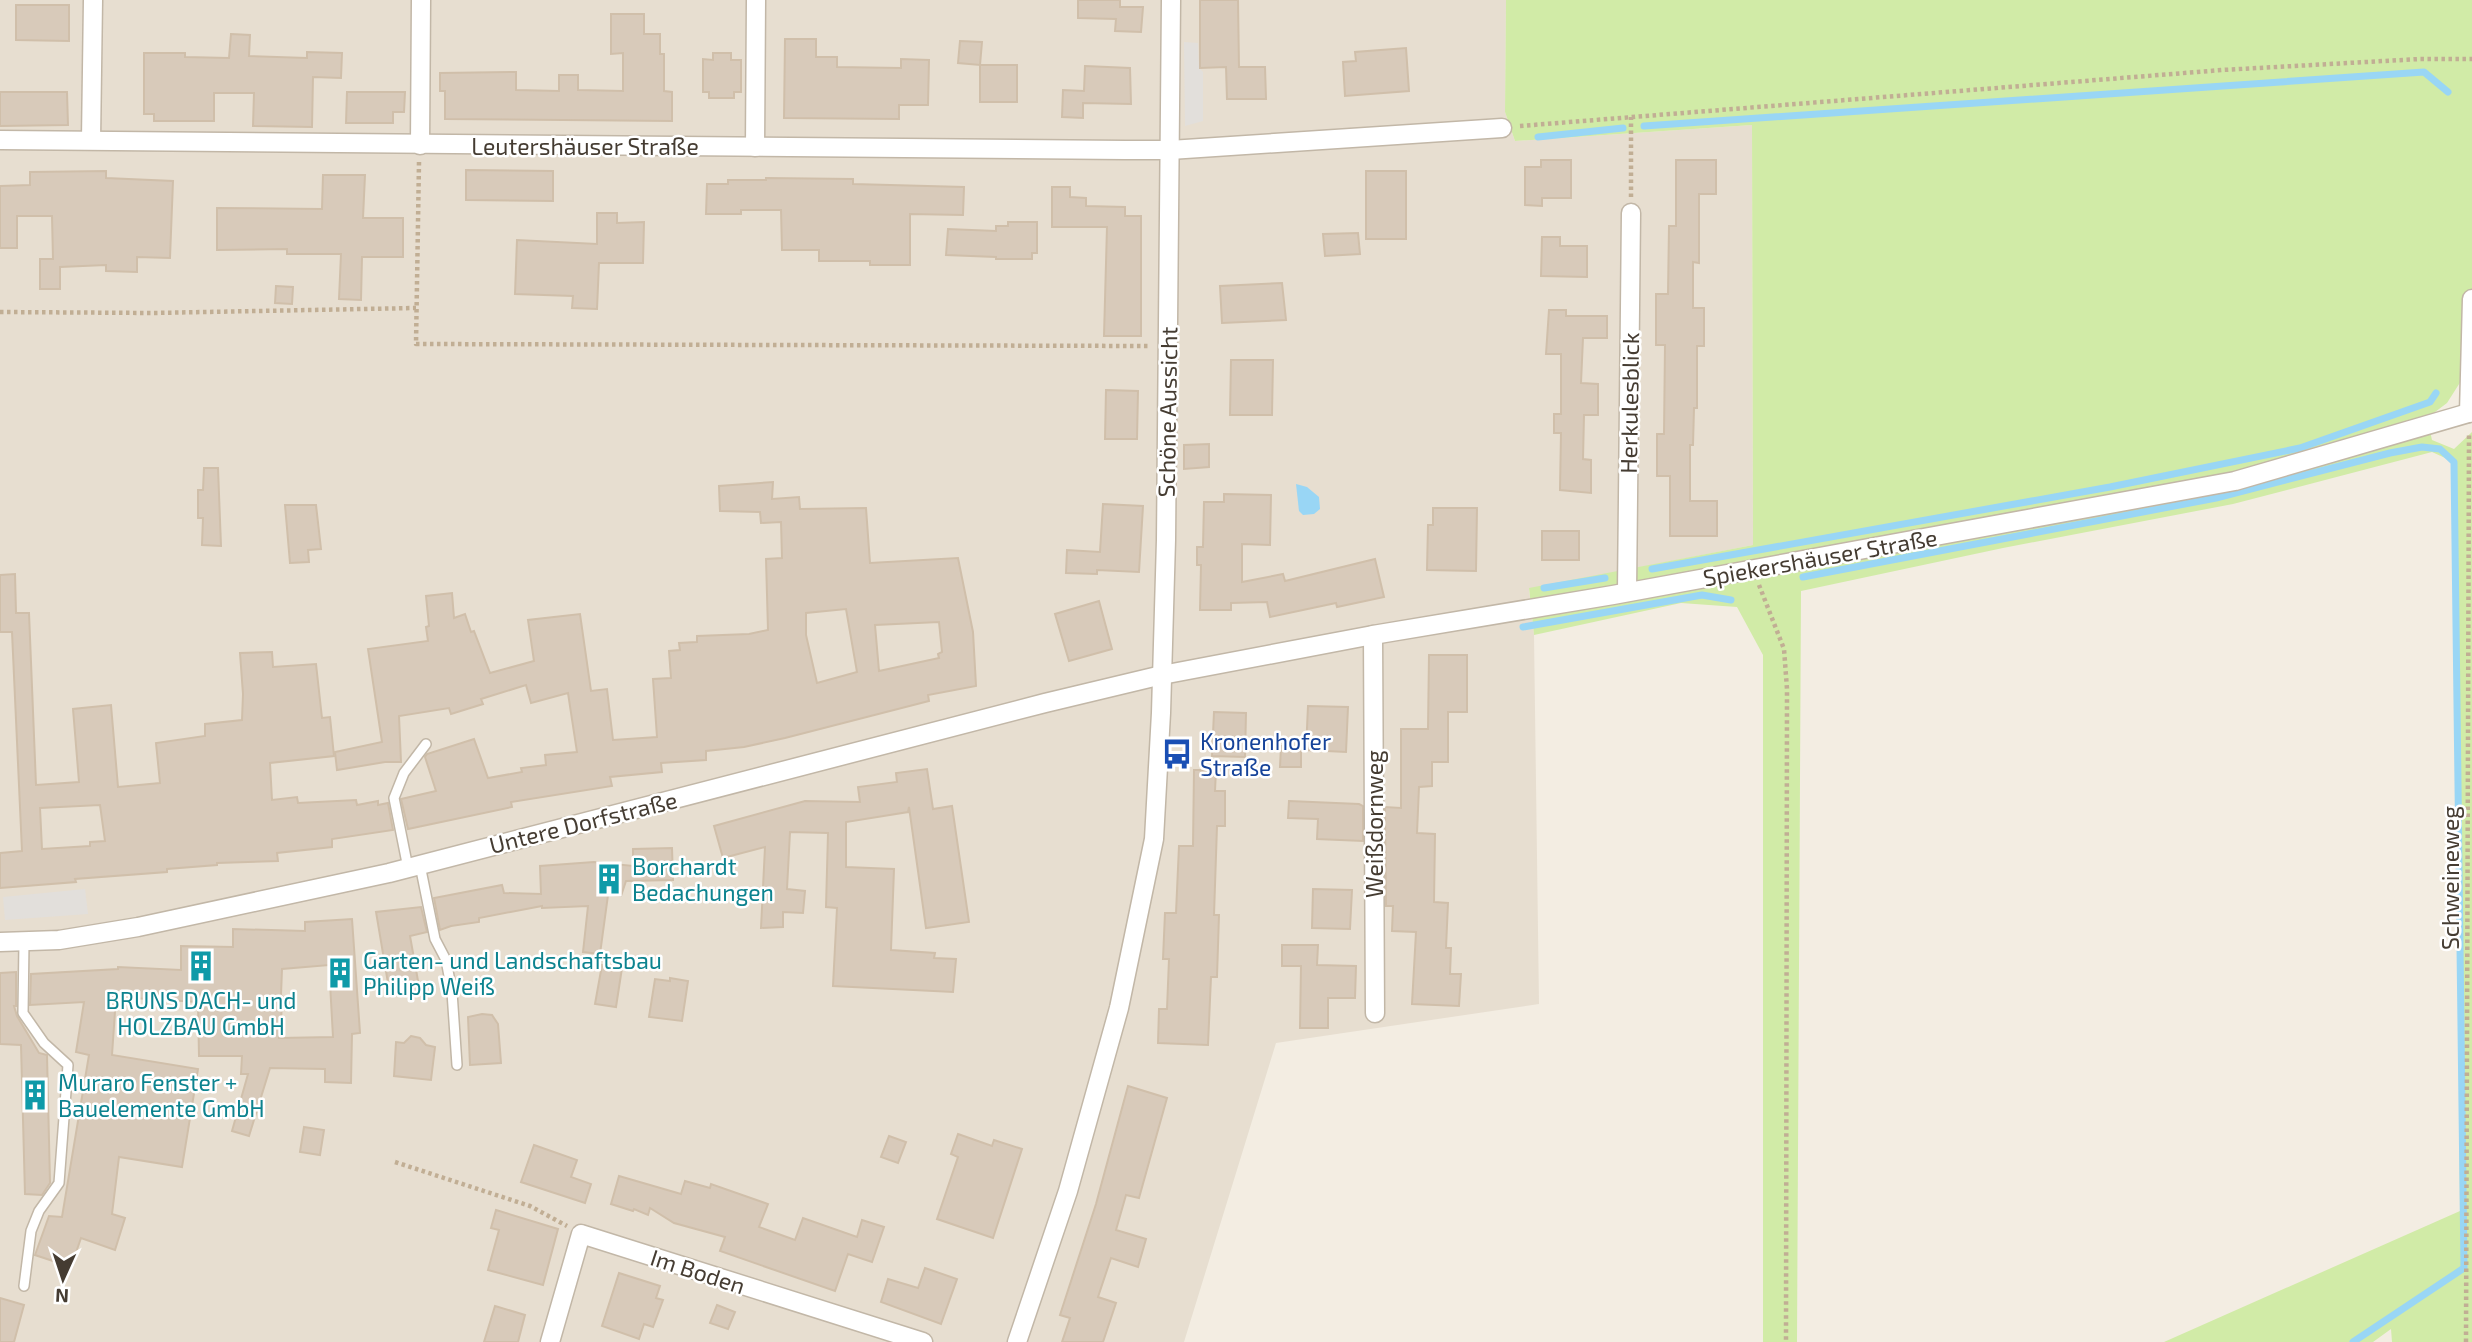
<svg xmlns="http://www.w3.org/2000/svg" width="2472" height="1342" font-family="'Exo 2',sans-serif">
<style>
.residential{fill:#e7ded0}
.green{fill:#d1eba7}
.parking{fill:#e2dfdb}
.water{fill:#99d6f5}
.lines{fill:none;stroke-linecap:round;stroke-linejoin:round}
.stream{stroke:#99d6f5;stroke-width:7}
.building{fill:#d8caba;stroke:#d0bfaa;stroke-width:2;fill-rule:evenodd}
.service-casing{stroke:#c2b7a7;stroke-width:12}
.minor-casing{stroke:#c2b7a7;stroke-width:21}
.path{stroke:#c1ae94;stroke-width:4.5;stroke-dasharray:3.5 3.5;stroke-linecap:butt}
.service{stroke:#fff;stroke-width:9}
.minor{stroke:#fff;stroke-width:18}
.labels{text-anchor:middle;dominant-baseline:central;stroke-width:5;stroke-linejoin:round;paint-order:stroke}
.street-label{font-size:23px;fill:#453c32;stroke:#fff}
.transit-label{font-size:23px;fill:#164399;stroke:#fff;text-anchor:start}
.culture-label{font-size:23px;fill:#0d838f;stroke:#fff;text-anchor:start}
</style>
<rect width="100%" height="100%" fill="#f3ede2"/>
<polygon class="residential" points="0,0 1506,0 1505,112 1515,141 1752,125 1753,545 1529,589 1534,635 1539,1004 1276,1043 1184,1342 0,1342"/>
<polygon class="green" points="1506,0 2472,0 2472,377 2461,381 2447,403 2427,418 2432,440 2454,449 2472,432 2472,1342 2392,1342 2391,1329 2373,1342 2164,1342 2460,1211 2454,462 2432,452 2233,504 2003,548 1801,591 1797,1342 1763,1342 1763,655 1737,607 1681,603 1534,635 1529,588 1753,545 1752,125 1515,141 1505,112"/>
<g class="parking">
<polygon points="1184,42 1198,43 1199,68 1203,72 1203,121 1185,126"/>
<polygon points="85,889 88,914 5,920 3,897"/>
</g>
<polygon class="water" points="1296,484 1307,487 1319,497 1320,509 1314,514 1303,515 1299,511"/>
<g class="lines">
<g class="stream">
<polyline points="1644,126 2424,72 2448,92"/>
<polyline points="1538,137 1623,128"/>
<polyline points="1652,569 2110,487 2300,448 2430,402 2436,393"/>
<polyline points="1803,577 2216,498 2390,453 2422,447 2440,449 2454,462 2464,1268 2353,1342"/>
<polyline points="1544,588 1605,578"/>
<polyline points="1523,627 1702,595 1731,600"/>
</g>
</g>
<g class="building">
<polygon points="1078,0 1120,0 1120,7 1143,7 1141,32 1115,31 1116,19 1078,18"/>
<polygon points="1200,0 1238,0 1239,67 1265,67 1266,99 1227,99 1226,67 1200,68"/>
<polygon points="16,5 69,5 69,41 16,40"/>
<polygon points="611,14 644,14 644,34 660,34 660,54 664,54 664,91 672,92 672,121 445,119 445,91 440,91 440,73 516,72 516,90 559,91 559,75 578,75 578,90 623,91 623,53 611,54"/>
<polygon points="231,34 250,35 249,56 307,58 307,52 342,53 341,78 313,77 312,127 253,126 254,93 214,93 214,121 154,121 154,114 144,114 144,53 185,53 185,57 229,58"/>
<polygon points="785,39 816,39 816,57 837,57 837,67 901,68 901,59 929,60 928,105 899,105 899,119 784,118"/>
<polygon points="960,41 982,42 980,65 958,63"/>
<polygon points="1406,48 1409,91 1345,96 1343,62 1356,61 1355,52"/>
<polygon points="713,53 731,53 731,60 741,60 741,92 734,92 734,98 709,98 709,92 703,92 703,59 713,60"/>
<rect x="980" y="65" width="37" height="37"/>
<polygon points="1085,66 1130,68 1131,104 1083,103 1083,118 1062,117 1063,90 1084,91"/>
<polygon points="0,92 67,92 68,125 0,126"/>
<polygon points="347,92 405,92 404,112 393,112 393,123 346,123"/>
<polygon points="1541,160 1571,160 1571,198 1542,198 1542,206 1525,205 1525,167 1541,167"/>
<polygon points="1676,160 1716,160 1716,194 1699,194 1699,263 1693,262 1693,308 1704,308 1704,346 1697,346 1697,408 1694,408 1693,445 1690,445 1690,501 1717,501 1717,536 1670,536 1670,476 1657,476 1657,434 1664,434 1665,345 1656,345 1656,294 1668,294 1669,226 1676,226"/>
<polygon points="466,170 553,171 553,201 466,200"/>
<polygon points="106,171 106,178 173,181 170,258 137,257 137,272 106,271 106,265 60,267 60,289 40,289 40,259 53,259 52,216 17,216 17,248 0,248 0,186 30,185 30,172"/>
<rect x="1366" y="171" width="40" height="68"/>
<polygon points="323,175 365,175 363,218 403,218 403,257 362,257 361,300 339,299 341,254 287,254 287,249 217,250 217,208 322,209"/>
<polygon points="766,178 853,179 853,184 964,187 963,215 910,214 910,265 870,265 870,261 819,261 819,250 782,250 781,210 741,210 741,214 706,214 707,184 728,184 728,180 766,180"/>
<polygon points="1052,187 1070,187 1070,197 1086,198 1086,206 1125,207 1125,216 1141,216 1141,336 1104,336 1107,227 1052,227"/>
<polygon points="597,213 617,213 617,223 644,222 643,263 599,263 597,309 572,308 573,296 515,294 517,240 597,244"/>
<polygon points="1008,222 1037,222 1037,253 1032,253 1032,259 996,259 996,257 946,255 948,229 996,231 996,226 1008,226"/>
<polygon points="1358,233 1360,254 1325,256 1323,234"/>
<polygon points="1542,237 1560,237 1560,246 1587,246 1587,277 1541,276"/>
<polygon points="1282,283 1286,320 1222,323 1220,286"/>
<polygon points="276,286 293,287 292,304 275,303"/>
<polygon points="1549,310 1566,310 1566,316 1607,316 1607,338 1583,338 1581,383 1598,384 1598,415 1584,415 1583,459 1591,460 1591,493 1560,490 1561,433 1554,433 1554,414 1561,414 1561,354 1546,354"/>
<polygon points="1231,360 1273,360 1272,415 1230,415"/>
<polygon points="1106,390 1138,391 1137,439 1105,439"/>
<polygon points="1209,444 1209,467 1184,469 1184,445"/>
<polygon points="204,468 218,468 221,546 202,545 203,518 198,518 198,490 203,490"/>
<path d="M773 482 772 499 799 497 800 509 866 508 870 563 958 558 973 632 976 686 928 695 929 701 785 738 744 747 706 751V760L661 763 662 772 610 777 612 786 511 802 512 807 408 829 401 799 436 791 425 757 427 754 474 739 488 778 522 772 521 768 546 765 545 755 577 752 568 693 531 703 526 685 481 699 483 704 451 714 449 708 399 716 401 762H385L337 770 335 752 382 742 368 649 428 641 426 627 429 626 426 596 452 593 454 618 465 614 471 632 474 631 490 673 534 661 528 620 580 614 591 691 607 689 613 740 657 737 653 679 671 678 669 651 680 650 679 643 697 642V636L749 634 768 630 766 559 782 558 781 522 761 523 760 512 720 511 719 486ZM846 609 857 672 817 683 806 635V613ZM939 622 942 652 938 654 939 658 879 671 875 625Z"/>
<polygon points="1224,494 1271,495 1270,545 1242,544 1242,582 1283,574 1285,581 1375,559 1384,597 1337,607 1336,603 1270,617 1267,602 1231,603 1231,610 1200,610 1201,565 1197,565 1197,547 1203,547 1204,502 1224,502"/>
<polygon points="1103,504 1143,506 1139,572 1097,570 1097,574 1066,573 1067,550 1100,552"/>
<polygon points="285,505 316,505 321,549 308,550 309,562 290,563"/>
<polygon points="1433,508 1477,508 1476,571 1427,570 1428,525 1433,525"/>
<rect x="1542" y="531" width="37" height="29"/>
<path d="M15 574 16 613H29L36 785 79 782 73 709 111 705 118 787 160 783 156 743 205 736V724L242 720 243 694 240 653 272 652 273 667 316 664 322 718 330 717 334 756 270 763 272 800 297 797 298 803 356 800 357 805 378 801V805L388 803 393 830 332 839V847L277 853 278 861 217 863V865L167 869V872L75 879 76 882 0 888V853L22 851 12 632H0V575ZM100 805 105 841 90 842V846L42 849 40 808Z"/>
<polygon points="1099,601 1112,649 1069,661 1055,614"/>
<polygon points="1429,655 1467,655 1467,712 1448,712 1448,762 1432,762 1432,786 1419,787 1417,833 1435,834 1434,902 1448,903 1446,948 1451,948 1450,974 1461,974 1459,1006 1412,1004 1416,932 1392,931 1393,906 1386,906 1385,807 1401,808 1401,729 1428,729"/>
<polygon points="1308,706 1348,707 1346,752 1306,750"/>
<polygon points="1214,712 1246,713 1245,757 1212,756"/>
<polygon points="1281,746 1301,747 1301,767 1280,767"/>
<polygon points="927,769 933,809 952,806 969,922 926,928 909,807 908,812 846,822 846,867 894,869 891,950 935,953 934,958 956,959 953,992 833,986 837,908 826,907 828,833 790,832 787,889 805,891 803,913 783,912 783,927 761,928 765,847 723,858 714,826 805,801 860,802 858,787 897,782 896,773"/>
<polygon points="1194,770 1216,770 1215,791 1225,791 1225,826 1217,826 1214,915 1219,915 1217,977 1211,977 1208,1045 1158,1043 1159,1009 1167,1009 1169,959 1163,959 1165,913 1176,913 1179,846 1193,846"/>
<polygon points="1289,801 1359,804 1363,806 1363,841 1317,839 1318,819 1288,818"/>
<polygon points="672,848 673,880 626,881 621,896 608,895 600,954 583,952 588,906 542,908 542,906 479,918 479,922 451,926 440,930 434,898 502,885 504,893 541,894 540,866 594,862 633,866 633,849"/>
<polygon points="1313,889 1352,890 1350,929 1312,928"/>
<polygon points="421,907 427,932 410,936 420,992 390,995 376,912"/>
<path d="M352 919 360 1033 352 1034 351 1083 325 1082V1069L270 1068 249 1136 232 1131 248 1074H241L242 1056H199L198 1002 116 997 112 1055 198 1069 182 1167 119 1157 112 1214 125 1218 115 1250 81 1238 71 1267 35 1255 49 1216 62 1217 89 1055 76 1052 84 1002 30 1005 31 974 118 969V967L181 970V946L233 947V929L305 931V922ZM329 965 333 1037 279 1038 283 997 281 995 282 969Z"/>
<polygon points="1282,945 1318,945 1317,965 1356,966 1355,998 1328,998 1328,1028 1300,1028 1301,966 1282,966"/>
<polygon points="602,965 622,968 616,1007 595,1004"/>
<polygon points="16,972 16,1006 14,1006 17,1016 39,1053 47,1055 50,1183 42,1195 25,1194 21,1045 0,1044 0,973"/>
<polygon points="670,978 688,981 682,1021 649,1017 655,979 670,981"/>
<polygon points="482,1014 492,1015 498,1024 501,1063 470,1065 468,1017"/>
<polygon points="411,1036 420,1038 426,1045 435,1047 431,1080 394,1076 396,1042 404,1043"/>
<polygon points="1128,1086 1167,1098 1139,1198 1126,1195 1116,1230 1146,1239 1138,1267 1111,1258 1098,1297 1116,1303 1103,1342 1062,1342 1070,1318 1060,1315 1096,1204"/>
<polygon points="304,1127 324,1130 320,1155 300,1152"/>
<polygon points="958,1134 992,1146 994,1140 1022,1149 993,1238 937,1219 958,1157 951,1154"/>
<polygon points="889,1136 906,1142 898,1163 881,1157"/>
<polygon points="534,1145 577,1160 571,1177 591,1184 585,1203 521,1182"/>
<polygon points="619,1176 681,1194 685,1181 710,1188 711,1184 768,1204 759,1227 795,1240 803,1218 857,1237 862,1220 884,1227 872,1262 848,1254 835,1291 720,1251 725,1237 674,1223 650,1208 648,1215 634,1209 633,1211 611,1204"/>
<polygon points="496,1210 558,1229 543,1285 488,1270 499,1230 491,1228"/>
<polygon points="925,1268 957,1279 941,1324 881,1302 888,1279 918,1288"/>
<polygon points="619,1273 660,1286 656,1298 663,1300 653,1327 644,1324 639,1339 602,1326"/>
<polygon points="0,1298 24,1305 14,1342 0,1342"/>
<polygon points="717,1305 735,1312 728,1329 710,1323"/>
<polygon points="495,1306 525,1315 518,1342 484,1342"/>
</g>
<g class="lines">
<g class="service-casing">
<g id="service">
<polyline points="420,865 435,939 446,960 452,992 457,1065"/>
<polyline points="408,868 394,798 404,773 426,744"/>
<polyline points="24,942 23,1013 44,1043 68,1065 59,1183 39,1211 31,1231 24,1286"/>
</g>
</g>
<g class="minor-casing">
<g id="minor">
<polyline points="0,140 1125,150 1170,150 1502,128"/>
<polyline points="91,140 93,0"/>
<polyline points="420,145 421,0"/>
<polyline points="755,147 756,0"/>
<polyline points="2469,413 2472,299"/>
<polyline points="1627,592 1631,213"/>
<polyline points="1373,635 1375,1013"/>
<polyline points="0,942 59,940 138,927 389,873 1045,703 1162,675 1373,635 1613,595 2235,481 2472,412"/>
<polyline points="550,1342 581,1234 923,1342"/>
<polyline points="1017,1342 1068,1191 1119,1008 1154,839 1161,713 1166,540 1171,0"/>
</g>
</g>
<g class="path">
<polyline points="1520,126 2222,70 2420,59 2472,59"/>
<polyline points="419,162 416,344 1149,346"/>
<polyline points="1631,197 1631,117"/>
<polyline points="0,312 152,313 416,308"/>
<polyline points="1759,585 1784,649 1787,689 1786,1342"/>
<polyline points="395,1162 530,1206 567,1226"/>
<polyline points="2466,1342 2469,433"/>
</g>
<use href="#service" class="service"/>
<use href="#minor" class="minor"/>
</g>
<defs>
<g id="bus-bare" transform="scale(2.415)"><path d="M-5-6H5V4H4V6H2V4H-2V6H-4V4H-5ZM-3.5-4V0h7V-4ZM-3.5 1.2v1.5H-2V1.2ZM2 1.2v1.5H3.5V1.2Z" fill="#1a4fb4" stroke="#fff" stroke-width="2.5" paint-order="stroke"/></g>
<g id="building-bare" transform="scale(2.415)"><path d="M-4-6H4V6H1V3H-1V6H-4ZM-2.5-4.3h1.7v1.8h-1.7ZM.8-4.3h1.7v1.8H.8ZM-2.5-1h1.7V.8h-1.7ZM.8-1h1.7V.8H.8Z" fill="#0f9aa8" stroke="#fff" stroke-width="2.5" paint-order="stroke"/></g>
</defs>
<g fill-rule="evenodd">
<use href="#bus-bare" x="1177" y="754"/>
<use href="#building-bare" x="609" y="879"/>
<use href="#building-bare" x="201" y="966"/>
<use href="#building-bare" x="340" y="973"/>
<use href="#building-bare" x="35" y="1095"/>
</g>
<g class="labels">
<g class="street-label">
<text x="585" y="146">Leutershäuser Straße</text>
<text transform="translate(1629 403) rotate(-89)">Herkulesblick</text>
<text transform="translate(1167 412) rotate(-89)">Schöne Aussicht</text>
<text transform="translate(1820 557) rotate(-10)">Spiekershäuser Straße</text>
<text transform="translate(583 822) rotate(-14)">Untere Dorfstraße</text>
<text transform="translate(1374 824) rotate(-90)">Weißdornweg</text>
<text transform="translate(2450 878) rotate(-90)">Schweineweg</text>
<text transform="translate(698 1271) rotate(18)">Im Boden</text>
</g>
<g class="transit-label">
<text x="1200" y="741">Kronenhofer<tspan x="1200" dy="26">Straße</tspan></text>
</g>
<g class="culture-label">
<text x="632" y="866">Borchardt<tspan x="632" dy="26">Bedachungen</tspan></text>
<text x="363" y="960">Garten- und Landschaftsbau<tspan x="363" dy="26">Philipp Weiß</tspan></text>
<text x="201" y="1000" text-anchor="middle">BRUNS DACH- und<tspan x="201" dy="26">HOLZBAU GmbH</tspan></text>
<text x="58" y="1082">Muraro Fenster +<tspan x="58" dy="26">Bauelemente GmbH</tspan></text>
</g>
</g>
<g transform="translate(63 1279) rotate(183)" stroke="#ffffff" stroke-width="5" paint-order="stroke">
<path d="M0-5L12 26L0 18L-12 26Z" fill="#453c32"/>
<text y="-10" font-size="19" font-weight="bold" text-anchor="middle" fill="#453c32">N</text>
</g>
</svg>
